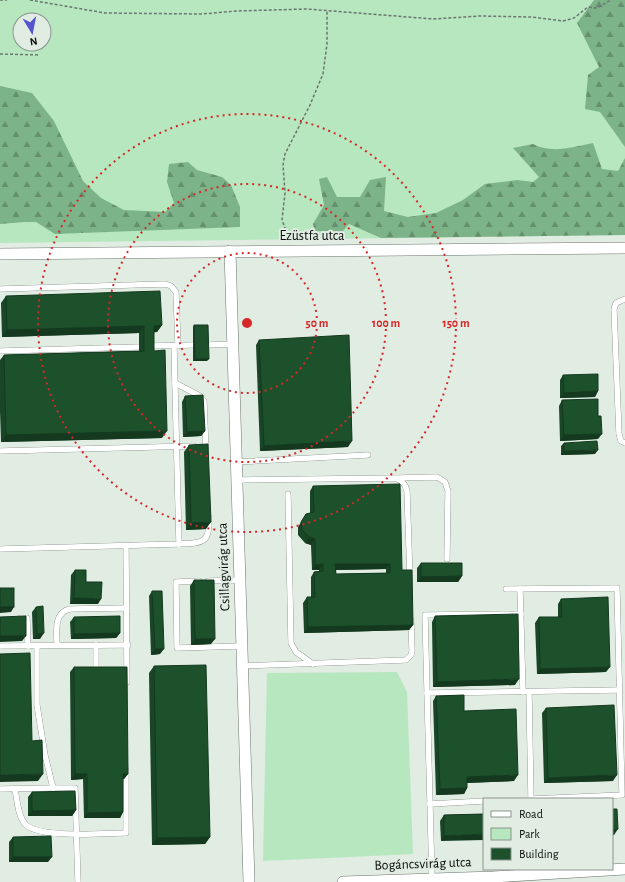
<svg xmlns="http://www.w3.org/2000/svg" width="625" height="882" font-family="'Alegreya Sans',sans-serif">
<style>
.green{fill:#b6e7bf;fill-rule:evenodd}
.forest{fill:url(#forest-firs)}
.lines{fill:none;stroke-linecap:round;stroke-linejoin:round}
.service-casing{stroke:#6b756d;stroke-width:6}
.minor-casing{stroke:#6b756d;stroke-width:12}
.path{stroke:#6d746e;stroke-width:1.5;stroke-dasharray:3 2;stroke-linecap:butt}
.service{stroke:#fff;stroke-width:5.5}
.minor{stroke:#fff;stroke-width:11}
.wall{fill:#184626;fill-rule:evenodd}
.shaded-wall{fill:#14391f}
.building{fill:#1c512c;stroke:#14391f;fill-rule:evenodd}
.ring{fill:none;stroke:#d62828;stroke-width:2;stroke-dasharray:2 4}
.labels{text-anchor:middle;dominant-baseline:central;stroke-width:4;stroke-linejoin:round;paint-order:stroke}
.street-label{font-size:14px;fill:#0a0e0b;stroke:#e1ece3}
.centre{fill:#d62828;stroke:#e1ece3;stroke-width:2}
.ring-label{font-size:12px;text-anchor:middle;font-weight:bold;fill:#d62828;stroke:#e1ece3;stroke-width:4;stroke-linejoin:round;paint-order:stroke}
</style>
<defs>
<pattern id="forest-firs" width="22" height="20" patternUnits="userSpaceOnUse"><rect width="22" height="20" fill="#7db389"/><path d="M5 1l3.5 6h-7zM16 11l3.5 6h-7z" fill="#65906e"/></pattern>
</defs>
<rect width="100%" height="100%" fill="#e1ece3"/>
<g class="green">
<path d="M0 0H625V235L0 243ZM20 20H44V44H20Z"/>
<polygon points="397,672 407,692 413,854 263,861 267,673"/>
</g>
<g class="forest">
<polygon points="594,0 625,0 625,147 600,112 585,109 588,75 599,67 577,23"/>
<polygon points="0,86 32,93 54,121 83,181 101,198 124,210 165,212 174,203 167,182 169,164 188,162 197,170 222,177 231,185 240,207 240,227 55,234 36,222 24,222 0,224"/>
<path d="M593 143 602 169 618 171 625 158V235L381 238 349 224 342 232 315 231 313 224 324 205 319 179 327 177 337 197H360L370 180 386 177 384 211 408 217 436 213 463 200 485 184 517 180 533 182 539 177 513 148 533 144C552 154 573 147 593 143Z"/>
</g>
<g class="lines">
<g class="service-casing">
<g id="service">
<polyline points="0,289 165,284 171,286 176,292 178,346"/>
<polyline points="625,299 616,303 614,309 619,434 621,441 625,443"/>
<polyline points="207,345 232,344"/>
<polyline points="149,346 193,345"/>
<polyline points="0,351 139,347"/>
<polyline points="175,383 200,396 204,401 206,451"/>
<polyline points="0,451 194,446"/>
<polyline points="236,462 368,455"/>
<polyline points="397,478 437,477 445,482 448,491 447,559"/>
<path d="M237 480 395 478C402 481 405 483 407 491L410 577"/>
<polyline points="288,494 291,643 296,652 313,664"/>
<path d="M179 544C202 543 210 544 209 518"/>
<polyline points="126,546 127,682"/>
<polyline points="0,549 179,544 174,346"/>
<polyline points="199,581 176,582 177,648 242,646"/>
<polyline points="208,581 240,580"/>
<polyline points="506,589 617,588 622,795 531,799"/>
<polyline points="520,589 523,692"/>
<polyline points="20,618 27,618 28,646"/>
<path d="M57 645C57 632 53 613 70 609L127 608"/>
<polyline points="0,646 128,645"/>
<polyline points="37,646 37,705 45,755 53,788 75,788 78,882"/>
<polyline points="242,666 406,660 411,655 412,651 411,620"/>
<polyline points="96,671 96,645"/>
<polyline points="529,692 531,799"/>
<polyline points="427,693 619,690"/>
<polyline points="0,789 53,788"/>
<path d="M15 789C17 800 18 816 25 824 39 839 105 833 126 833V770"/>
<polyline points="430,804 484,801"/>
<polyline points="432,879 425,615 521,614"/>
</g>
</g>
<g class="minor-casing">
<g id="minor">
<polyline points="230,251 249,882"/>
<polyline points="0,254 625,248"/>
<polyline points="343,882 493,877 625,869"/>
</g>
</g>
<g class="path">
<polyline points="0,0 7,0"/>
<polyline points="30,0 105,13 202,14 236,11 307,9 433,19 480,16 532,17 563,21 574,18 588,7 597,8 611,0"/>
<polyline points="0,54 40,55"/>
<polyline points="290,242 292,237 285,228 282,220 285,193 283,165 285,154 310,105 323,74 327,44 327,11"/>
</g>
<use href="#service" class="service"/>
<use href="#minor" class="minor"/>
</g>
<g class="wall">
<polygon points="6,296 162,325 157,332 154,332 154,351 162,438 1,442 0,411 0,360 4,355 139,351 139,333 2,337 1,303"/>
<polygon points="194,325 207,361 193,361 193,327"/>
<polygon points="259,340 348,447 260,451 256,345"/>
<polygon points="563,375 598,391 595,397 560,398 560,380"/>
<polygon points="185,396 205,431 201,436 183,437 182,402"/>
<polygon points="562,400 598,439 560,441 559,406"/>
<polygon points="564,443 595,454 561,455 561,446"/>
<polygon points="189,445 206,529 186,530 184,452"/>
<path d="M313 486 402 570 413 625 409 630 304 633 303 603 307 597H311V577L314 572 319 571V570H312L311 545 305 543 298 535V527L306 514 310 513V491ZM386 569V573L336 574V570Z"/>
<polygon points="421,563 462,576 458,582 417,582 417,568"/>
<polygon points="75,570 98,604 70,604 71,575"/>
<polygon points="194,580 211,644 191,645 190,586"/>
<polygon points="152,591 160,654 151,655 149,596"/>
<polygon points="561,599 606,672 537,674 535,623 539,617 558,617 558,604"/>
<polygon points="36,607 40,639 33,639 32,612"/>
<polygon points="435,616 515,685 433,687 432,622"/>
<polygon points="74,617 120,633 116,638 71,639 70,622"/>
<polygon points="154,666 210,837 205,844 152,845 149,673"/>
<polygon points="74,667 128,774 124,779 123,779 123,812 120,818 84,818 83,779 71,780 70,672"/>
<polygon points="436,696 464,711 514,781 467,783 467,788 464,794 436,795 433,701"/>
<polygon points="546,708 613,781 544,783 542,713"/>
<polygon points="32,792 76,810 72,816 28,816 28,797"/>
<polygon points="484,814 441,841 440,821 444,815"/>
<polygon points="13,837 48,862 9,862 9,842"/>
</g>
<g class="shaded-wall">
<polygon points="162,325 157,332 149,333 154,326"/>
<polygon points="144,326 139,333 2,337 7,330"/>
<polygon points="195,359 209,359 207,361 193,361"/>
<polygon points="598,391 595,397 560,398 564,393"/>
<polygon points="167,431 162,438 1,442 6,435"/>
<polygon points="205,431 201,436 183,437 187,432"/>
<polygon points="602,434 598,439 560,441 564,435"/>
<polygon points="352,441 348,447 260,451 264,446"/>
<polygon points="598,450 595,454 561,455 564,451"/>
<polygon points="211,522 206,529 186,530 191,523"/>
<polygon points="309,537 315,539 311,545 305,543"/>
<polygon points="323,564 319,570 312,570 315,565"/>
<polygon points="335,564 390,564 386,569 332,570"/>
<polygon points="462,576 458,582 417,582 421,577"/>
<polygon points="74,598 101,599 98,604 70,604"/>
<polygon points="0,607 14,607 11,612 0,613"/>
<polygon points="413,625 409,630 304,633 308,627"/>
<polygon points="44,633 40,639 33,639 37,634"/>
<polygon points="120,633 116,638 71,639 74,634"/>
<polygon points="0,636 26,636 22,641 0,642"/>
<polygon points="195,639 215,639 211,644 191,645"/>
<polygon points="155,649 164,649 160,654 151,655"/>
<polygon points="610,667 606,672 537,674 540,669"/>
<polygon points="519,679 515,685 433,687 437,682"/>
<polygon points="43,774 38,781 0,782 0,775"/>
<polygon points="75,774 87,774 83,779 71,780"/>
<polygon points="123,774 128,774 124,779 119,779"/>
<polygon points="518,775 514,781 463,783 467,777"/>
<polygon points="617,775 613,781 544,783 548,778"/>
<polygon points="467,788 464,794 436,795 440,789"/>
<polygon points="76,810 72,816 28,816 32,811"/>
<polygon points="123,812 120,818 84,818 87,813"/>
<polygon points="618,829 614,835 612,835 612,830"/>
<polygon points="484,834 484,840 441,841 444,836"/>
<polygon points="210,837 205,844 152,845 157,838"/>
<polygon points="13,857 52,857 48,862 9,862"/>
</g>
<g class="building">
<polygon points="160,291 162,325 154,326 154,351 165,350 167,431 6,435 4,355 144,351 144,326 7,330 6,296"/>
<polygon points="194,325 208,325 209,359 195,359"/>
<polygon points="349,335 352,441 264,446 259,340"/>
<polygon points="598,374 598,391 564,393 563,375"/>
<polygon points="203,395 205,431 187,432 185,396"/>
<polygon points="598,399 598,416 601,416 602,434 564,435 562,400"/>
<polygon points="597,441 598,450 564,451 564,443"/>
<polygon points="208,444 211,522 191,523 189,445"/>
<path d="M400 484 402 570H412L413 625 308 627 307 597H315L314 572 323 571V564L315 565V539L309 537 302 530 301 522 306 514 314 512 313 486ZM335 564H390V573L336 574Z"/>
<polygon points="421,563 462,563 462,576 421,577"/>
<polygon points="75,570 86,570 86,582 102,582 101,599 74,598"/>
<polygon points="194,580 214,580 215,639 195,639"/>
<rect x="0" y="588" width="14" height="19"/>
<polygon points="152,591 162,591 164,649 155,649"/>
<polygon points="608,597 610,667 540,669 539,617 562,617 561,599"/>
<polygon points="43,606 44,633 37,634 36,607"/>
<polygon points="518,614 519,679 437,682 435,616"/>
<polygon points="26,616 26,636 0,636 0,617"/>
<polygon points="120,616 120,633 74,634 74,617"/>
<polygon points="30,653 32,741 42,740 43,774 0,775 0,654"/>
<polygon points="206,665 210,837 157,838 154,666"/>
<polygon points="74,667 127,667 128,774 123,774 123,812 87,813 87,774 75,774"/>
<polygon points="464,695 464,711 516,709 518,775 467,777 467,788 440,789 436,696"/>
<polygon points="614,705 617,775 548,778 546,708"/>
<polygon points="75,791 76,810 32,811 32,792"/>
<polygon points="612,809 617,809 618,829 612,830"/>
<polygon points="484,814 484,834 444,836 444,815"/>
<polygon points="51,836 52,857 13,857 13,837"/>
</g>
<g class="ring">
<circle cx="247" cy="323" r="70"/>
<circle cx="247" cy="323" r="139"/>
<circle cx="247" cy="323" r="209"/>
</g>
<g class="labels">
<g class="street-label">
<text x="312" y="236">Ezüstfa utca</text>
<text transform="translate(224 567) rotate(-92)">Csillagvirág utca</text>
<text transform="translate(423 864) rotate(-2)">Bogáncsvirág utca</text>
</g>
</g>
<circle cx="247" cy="323" r="6" class="centre"/>
<g class="ring-label">
<text x="317" y="327">50 m</text>
<text x="386" y="327">100 m</text>
<text x="456" y="327">150 m</text>
</g>
<rect x="483" y="798" width="130" height="72" fill="#e1ece3" stroke="#8b938d"/>
<rect x="491" y="811" width="20" height="6" fill="#ffffff" stroke="#8b938d"/>
<text x="519" y="818" font-size="12" fill="#0a0e0b">Road</text>
<rect x="491" y="828" width="20" height="12" fill="#b6e7bf" stroke="#8b938d"/>
<text x="519" y="838" font-size="12" fill="#0a0e0b">Park</text>
<rect x="491" y="848" width="20" height="12" fill="#1c512c" stroke="#8b938d"/>
<text x="519" y="858" font-size="12" fill="#0a0e0b">Building</text>
<g transform="translate(32 32) rotate(170)"><circle r="19" fill="#e1ece3" stroke="#8b938d"/>
<path d="M0-3L7 15L0 10L-7 15Z" fill="#5555cc"/>
<text y="-6" font-size="11" font-weight="bold" text-anchor="middle" fill="#0a0e0b">N</text>
</g>
</svg>
